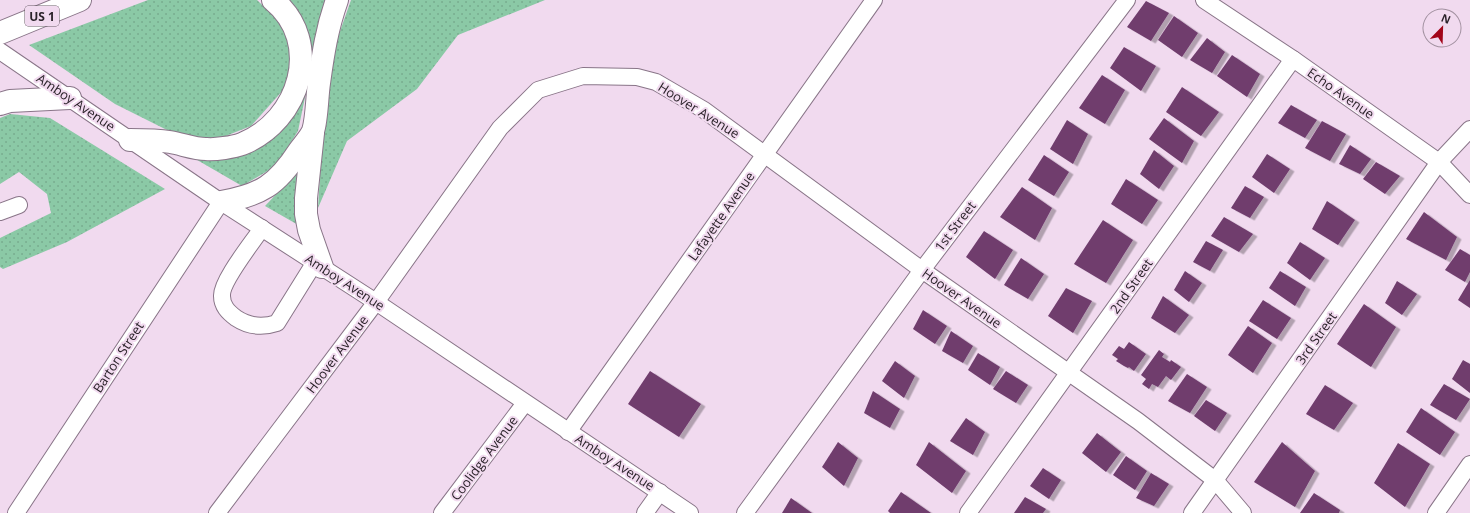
<svg xmlns="http://www.w3.org/2000/svg" width="1470" height="513" font-family="'Open Sans',sans-serif">
<style>
.grass{fill:url(#grass-dots)}
.building{fill:#6f3c6d;filter:url(#shadow)}
.lines{fill:none;stroke-linecap:round;stroke-linejoin:round}
.minor-casing{stroke:#897588;stroke-width:18}
.highway-casing{stroke:#897588;stroke-width:24}
.minor{stroke:#fff;stroke-width:16}
.highway{stroke:#fff;stroke-width:22}
.labels{text-anchor:middle;dominant-baseline:central;stroke-width:4;stroke-linejoin:round;paint-order:stroke}
.shield{fill:#f1daef;stroke:#665a65;stroke-width:1}
.shield-label{font-size:12px;font-weight:bold;fill:#2b232a}
.street-label{font-size:13px;fill:#2b232a;stroke:#f1daef}
</style>
<defs>
<pattern id="grass-dots" width="8" height="8" patternUnits="userSpaceOnUse"><rect width="8" height="8" fill="#8bc9a6"/><path d="M2 2h.1M6 6h.1" fill="none" stroke="#78ac8f" stroke-width="1.8" stroke-linecap="round"/></pattern>
<filter id="shadow"><feDropShadow dx="4.5" dy="2.5" stdDeviation="0" flood-color="#0004"/></filter>
</defs>
<rect width="100%" height="100%" fill="#f1daef"/>
<g class="grass">
<polygon points="148,0 257,0 286,28 292,57 285,88 251,126 213,141 175,134 115,104 29,45"/>
<polygon points="290,0 331,0 321,23 311,54"/>
<polygon points="351,0 545,0 458,35 417,89 347,141 318,208 321,160 332,54"/>
<polygon points="307,88 298,131 276,166 242,186 192,157 268,141"/>
<polygon points="10,114 50,118 165,189 67,242 3,269 0,267 0,238 51,213 47,194 19,172 0,184 0,118"/>
<polygon points="301,168 300,226 265,206"/>
</g>
<g class="building">
<polygon points="1146,1 1169,13 1151,41 1127,27"/>
<polygon points="1174,16 1198,33 1182,57 1158,40"/>
<polygon points="1207,38 1225,52 1212,73 1190,60"/>
<polygon points="1124,47 1156,66 1141,91 1110,68"/>
<polygon points="1232,55 1260,74 1247,97 1217,76"/>
<polygon points="1102,75 1125,90 1105,124 1079,108"/>
<polygon points="1182,87 1219,112 1201,136 1166,112"/>
<polygon points="1291,105 1317,120 1305,138 1278,123"/>
<polygon points="1164,118 1194,141 1182,163 1149,139"/>
<polygon points="1067,120 1088,134 1073,164 1050,149"/>
<polygon points="1322,121 1346,134 1330,161 1305,148"/>
<polygon points="1350,145 1371,159 1360,174 1339,164"/>
<polygon points="1154,150 1174,166 1159,189 1140,174"/>
<polygon points="1267,154 1290,169 1274,193 1252,177"/>
<polygon points="1044,155 1069,172 1054,196 1028,180"/>
<polygon points="1376,162 1400,176 1385,194 1363,179"/>
<polygon points="1126,179 1158,200 1142,224 1111,204"/>
<polygon points="1245,186 1264,197 1250,218 1231,208"/>
<polygon points="1022,187 1052,208 1035,240 1000,217"/>
<polygon points="1327,201 1355,220 1338,245 1312,229"/>
<polygon points="1424,212 1457,237 1446,260 1406,239"/>
<polygon points="1224,217 1253,234 1239,252 1211,236"/>
<polygon points="1103,220 1133,240 1106,283 1074,264"/>
<polygon points="984,231 1013,250 995,279 966,257"/>
<polygon points="1206,241 1223,250 1210,271 1193,262"/>
<polygon points="1300,242 1325,258 1310,280 1287,263"/>
<polygon points="1460,249 1470,255 1470,272 1465,282 1445,270"/>
<polygon points="1021,258 1044,274 1028,299 1004,285"/>
<polygon points="1185,271 1202,283 1189,302 1174,290"/>
<polygon points="1280,271 1306,287 1295,306 1269,288"/>
<polygon points="1470,280 1470,308 1458,300"/>
<polygon points="1397,281 1417,294 1402,315 1385,303"/>
<polygon points="1066,288 1092,301 1073,333 1048,316"/>
<polygon points="1163,296 1189,315 1175,333 1151,318"/>
<polygon points="1263,300 1291,318 1277,339 1249,321"/>
<polygon points="1364,304 1396,327 1371,367 1337,344"/>
<polygon points="923,310 947,326 935,344 913,329"/>
<polygon points="1248,326 1272,343 1253,373 1228,355"/>
<polygon points="951,331 973,346 963,363 942,351"/>
<polygon points="1129,342 1146,354 1134,371 1129,367 1128,368 1124,366 1116,361 1118,359 1112,355 1119,346 1124,349"/>
<polygon points="1159,350 1164,354 1162,357 1170,362 1171,360 1181,367 1171,380 1166,376 1158,387 1152,384 1149,389 1142,384 1146,379 1141,375"/>
<polygon points="978,353 1000,367 990,385 968,370"/>
<polygon points="1463,360 1470,364 1470,393 1452,379"/>
<polygon points="895,361 915,376 904,398 882,381"/>
<polygon points="650,371 701,404 679,437 628,404"/>
<polygon points="1006,371 1028,385 1016,403 993,389"/>
<polygon points="1187,374 1207,387 1190,413 1168,401"/>
<polygon points="1444,384 1470,399 1456,420 1430,405"/>
<polygon points="1325,385 1353,403 1334,430 1306,414"/>
<polygon points="873,391 900,409 890,428 864,413"/>
<polygon points="1206,400 1227,413 1215,431 1194,416"/>
<polygon points="1421,408 1455,432 1440,455 1406,432"/>
<polygon points="966,418 985,432 973,455 950,441"/>
<polygon points="1097,433 1121,452 1106,472 1082,453"/>
<polygon points="838,442 858,458 844,486 822,467"/>
<polygon points="929,442 966,471 952,493 916,465"/>
<polygon points="1282,442 1315,471 1295,507 1254,482"/>
<polygon points="1398,443 1430,464 1405,507 1374,483"/>
<polygon points="1126,456 1147,471 1135,490 1113,475"/>
<polygon points="1043,468 1061,480 1049,499 1030,486"/>
<polygon points="1151,473 1169,484 1154,506 1136,498"/>
<polygon points="901,492 931,513 890,513 888,511"/>
<polygon points="1314,493 1340,510 1339,513 1300,513"/>
<polygon points="1025,497 1046,509 1043,513 1014,513"/>
<polygon points="791,498 812,513 782,513"/>
</g>
<g class="lines">
<g class="minor-casing">
<g id="minor">
<polyline points="1204,0 1296,61 1439,162 1470,195"/>
<polyline points="0,51 221,202 376,302 690,513"/>
<polyline points="0,212 19,205"/>
<path d="M262 228C253 242 221 281 222 296 222 306 228 312 236 318 248 326 262 328 277 323L315 262"/>
<polyline points="568,432 874,0"/>
<polyline points="16,513 221,202"/>
<polyline points="217,513 376,302 500,128 538,90 583,76 637,77 656,82 704,110 922,270 1138,421 1215,480 1243,513"/>
<polyline points="442,513 525,403"/>
<polyline points="645,513 660,492"/>
<polyline points="745,513 922,270 1127,0"/>
<polyline points="968,513 1293,59"/>
<polyline points="1192,513 1439,162 1470,129"/>
<polyline points="1436,513 1470,464"/>
</g>
</g>
<g class="highway-casing">
<g id="highway">
<polyline points="0,33 80,0"/>
<polyline points="0,104 10,101 70,98"/>
<polyline points="313,133 306,198 306,214 309,230 322,267"/>
<path d="M130 140C143 140 157 140 170 142 182 144 194 149 206 149 215 150 234 147 242 144 300 121 324 42 273 0"/>
<path d="M221 202C261 195 277 185 299 151 303 145 310 138 313 131 317 119 317 96 319 83 323 54 327 28 337 0"/>
</g>
</g>
<use href="#minor" class="minor"/>
<use href="#highway" class="highway"/>
</g>
<g class="labels">
<rect class="shield" x="25" y="6" width="34" height="20" rx="3"/>
<g class="shield-label">
<text x="42" y="16">US 1</text>
</g>
<g class="street-label">
<text transform="translate(1341 93) rotate(35)">Echo Avenue</text>
<text transform="translate(76 102) rotate(34)">Amboy Avenue</text>
<text transform="translate(699 110) rotate(32)">Hoover Avenue</text>
<text transform="translate(721 216) rotate(-55)">Lafayette Avenue</text>
<text transform="translate(955 226) rotate(-53)">1st Street</text>
<text transform="translate(345 282) rotate(33)">Amboy Avenue</text>
<text transform="translate(1131 286) rotate(-55)">2nd Street</text>
<text transform="translate(962 298) rotate(35)">Hoover Avenue</text>
<text transform="translate(1316 338) rotate(-55)">3rd Street</text>
<text transform="translate(337 354) rotate(-53)">Hoover Avenue</text>
<text transform="translate(118 357) rotate(-57)">Barton Street</text>
<text transform="translate(484 458) rotate(-53)">Coolidge Avenue</text>
<text transform="translate(615 462) rotate(33)">Amboy Avenue</text>
</g>
</g>
<g transform="translate(1442 28) rotate(23)"><circle r="19" fill="#f1daef" stroke="#a291a0"/>
<path d="M0-3L7 15L0 10L-7 15Z" fill="#a2051a"/>
<text y="-6" font-size="11" font-weight="bold" text-anchor="middle" fill="#2b232a">N</text>
</g>
</svg>
